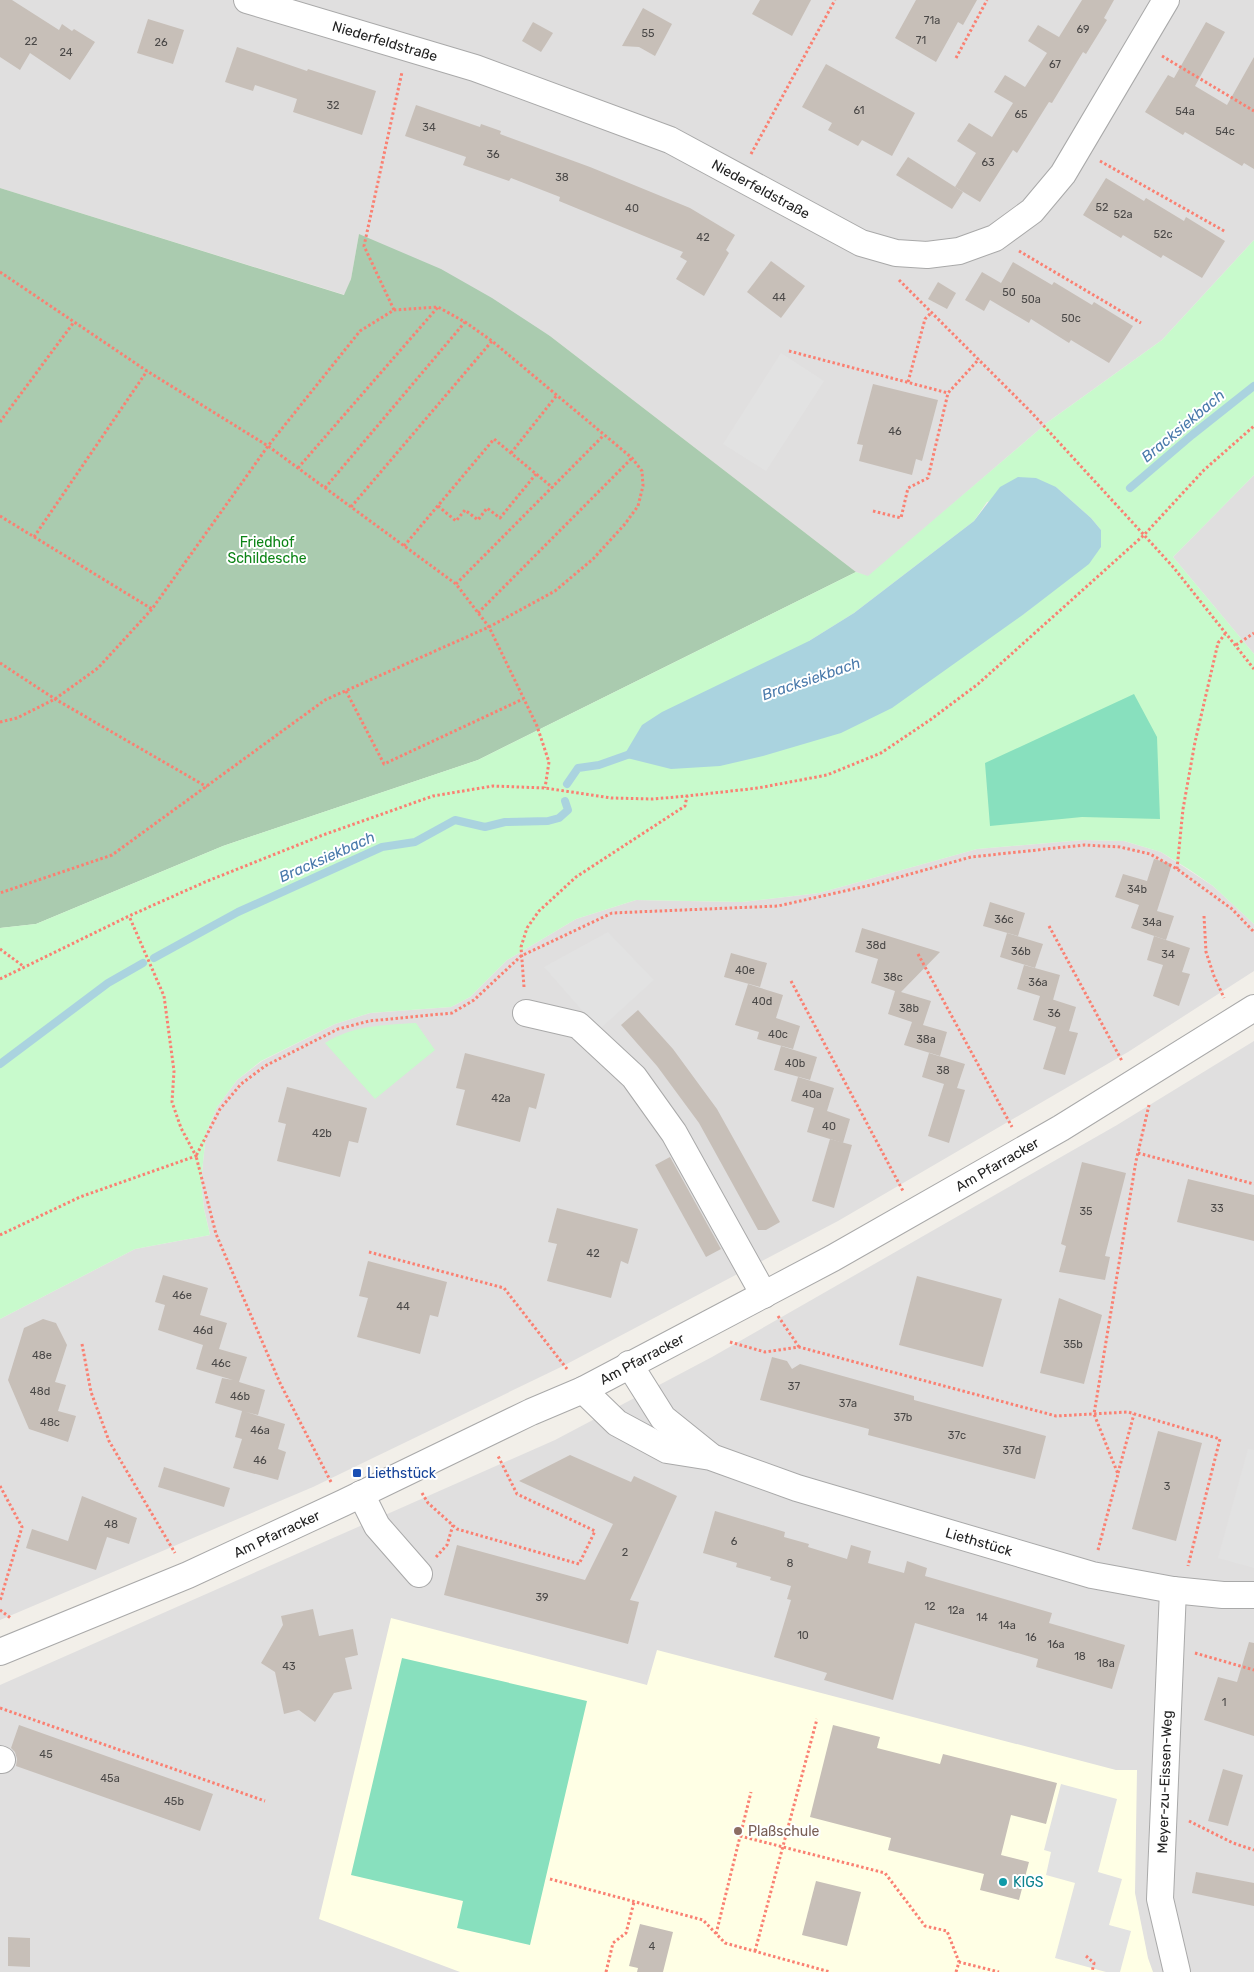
<svg xmlns="http://www.w3.org/2000/svg" width="1254" height="1972" font-family="Rubik,sans-serif">
<style>
.residential{fill:#e0dfdf}
.education{fill:#ffffe5}
.cemetery{fill:#aacbaf}
.park{fill:#c8facc;fill-rule:evenodd}
.pitch{fill:#88e0be}
.parking{fill:#e2e2e2}
.water{fill:#aad3df}
.lines{fill:none;stroke-linecap:round;stroke-linejoin:round}
.stream{stroke:#aad3df;stroke-width:8}
.building{fill:#c7bfb8}
.minor-casing{stroke:#a9a9a9;stroke-width:28}
.path{stroke:#fa8072;stroke-width:3;stroke-dasharray:2.5 2.5;stroke-linecap:butt}
.minor{stroke:#fff;stroke-width:26}
.transit-dot{fill:#1a4fb4;stroke:#fff;stroke-width:2}
.education-dot{fill:#8d6e63;stroke:#fff;stroke-width:2}
.culture-dot{fill:#0f9aa8;stroke:#fff;stroke-width:2}
.labels{text-anchor:middle;dominant-baseline:central;stroke-width:4;stroke-linejoin:round;paint-order:stroke}
.number-label{font-size:11px;fill:#4b4948}
.street-label{font-size:14px;fill:#222;stroke:#fff}
.park-label{font-size:14px;fill:#0c8416;stroke:#fff}
.transit-label{font-size:14px;fill:#164399;stroke:#fff;text-anchor:start}
.education-label{font-size:14px;fill:#785e54;stroke:#fff;text-anchor:start}
.culture-label{font-size:14px;fill:#0d838f;stroke:#fff;text-anchor:start}
.water-label{font-size:15px;font-style:italic;fill:#4a7aab;stroke:#fff}
</style>
<rect width="100%" height="100%" fill="#f2efe9"/>
<g class="residential">
<polygon points="0,0 1254,0 1254,240 1162,340 1048,422 868,577 856,572 550,336 359,234 351,279 345,295 0,188"/>
<polygon points="1254,475 1254,654 1173,557"/>
<polygon points="1083,840 1124,841 1161,852 1213,886 1254,924 1254,971 1128,1052 838,1221 563,1366 313,1487 0,1620 0,1319 135,1249 210,1235 204,1209 201,1182 206,1133 217,1107 237,1080 262,1061 335,1024 370,1013 451,1007 470,997 507,960 576,919 636,900 742,902 819,893 977,849"/>
<polygon points="1254,1041 1254,1972 0,1972 0,1685 555,1440 712,1357 1117,1125"/>
</g>
<polygon class="education" points="391,1618 647,1685 657,1650 1116,1770 1137,1770 1135,1893 1148,1958 1153,1972 460,1972 319,1919"/>
<polygon class="cemetery" points="0,188 344,295 351,279 359,234 441,269 492,298 550,336 856,572 478,760 223,846 36,924 0,928"/>
<g class="park">
<path d="M1254 240V475L1173 557 1254 654V924L1213 886 1190 870 1161 852 1124 841 1083 840 977 849 819 893 742 902 636 900 576 919 507 960 470 997 451 1007 370 1013 335 1024 261 1061 237 1080 217 1107 206 1133 201 1182 204 1209 210 1235 135 1249 0 1319V928L36 924 223 846 478 760 856 572 868 576 1048 422 1162 340ZM1056 487 1091 518 1101 530 1052 591 1024 614 809 641 854 613 974 521 987 502Z"/>
<path d="M416 1023 435 1050 375 1099 325 1043C354 1025 383 1025 416 1023Z"/>
</g>
<g class="pitch">
<polygon points="1134,694 1157,737 1160,819 1082,817 990,826 985,763"/>
<polygon points="402,1658 587,1701 530,1945 457,1928 463,1901 351,1875"/>
</g>
<g class="parking">
<polygon points="781,353 824,381 766,471 723,444"/>
<polygon points="608,932 654,980 599,1030 544,967"/>
<polygon points="1248,1449 1254,1450 1254,1568 1218,1558"/>
<polygon points="1061,1784 1117,1799 1098,1872 1122,1879 1109,1925 1131,1931 1120,1972 1106,1972 1055,1958 1075,1883 1046,1875 1051,1852 1044,1850"/>
</g>
<polygon class="water" points="1018,477 1036,478 1056,487 1091,518 1101,530 1101,547 1089,564 1024,614 892,708 841,733 763,756 720,766 671,769 623,757 642,725 662,712 809,641 854,613 974,521 1000,487"/>
<g class="lines">
<g class="stream">
<polyline points="1130,488 1192,435 1254,386"/>
<polyline points="567,784 578,768 599,765 630,754"/>
<polyline points="154,958 238,912 382,847 415,842 455,820 485,827 505,822 548,821 559,818 568,810 565,801"/>
<polyline points="0,1064 108,983 143,963"/>
</g>
</g>
<g class="building">
<polygon points="0,0 12,0 59,30 62,24 72,31 74,29 95,42 70,80 30,53 20,70 0,57"/>
<polygon points="760,0 811,0 792,36 752,14"/>
<polygon points="916,0 977,0 963,25 958,22 936,62 895,38"/>
<polygon points="1082,0 1114,0 1104,18 1107,20 1086,54 1083,52 1052,103 1049,102 1017,153 1013,150 980,202 955,187 976,153 957,141 969,123 992,137 1013,103 994,92 1005,75 1025,87 1047,53 1028,41 1038,25 1059,37"/>
<polygon points="643,8 672,24 655,56 639,47 622,46"/>
<polygon points="148,19 184,30 173,64 137,53"/>
<polygon points="533,22 553,33 541,52 522,41"/>
<polygon points="1206,22 1225,32 1195,86 1227,105 1254,57 1254,169 1244,163 1242,166 1185,132 1183,135 1145,112 1168,75 1174,78"/>
<polygon points="237,47 307,71 308,69 376,91 362,135 293,112 297,99 255,85 253,91 225,82"/>
<polygon points="826,64 915,113 892,156 862,140 858,146 828,130 832,123 802,107"/>
<polygon points="416,105 480,127 481,124 501,131 500,134 590,167 690,208 735,235 726,250 729,253 704,296 676,279 687,261 680,257 683,252 559,201 560,197 511,178 509,181 463,165 466,157 405,136"/>
<polygon points="908,157 963,192 952,209 896,175"/>
<polygon points="1106,178 1144,201 1146,198 1184,221 1186,217 1225,241 1202,278 1163,255 1161,258 1123,235 1121,238 1083,215"/>
<polygon points="771,261 805,286 781,318 747,292"/>
<polygon points="1013,262 1052,285 1054,282 1092,305 1094,302 1133,326 1109,363 1071,340 1069,343 1031,319 1029,323 990,300 984,311 965,300 982,272 1001,283"/>
<polygon points="938,282 956,293 947,309 928,299"/>
<polygon points="873,384 938,400 922,461 916,459 912,475 859,461 863,445 857,444"/>
<polygon points="1154,859 1172,864 1157,911 1174,916 1166,940 1131,928 1139,905 1115,897 1123,874 1147,881"/>
<polygon points="990,902 1025,913 1018,936 983,926"/>
<polygon points="862,928 940,952 901,992 931,1001 923,1025 947,1032 940,1056 904,1045 912,1022 888,1014 895,991 871,983 878,959 855,952"/>
<polygon points="1007,933 1043,944 1035,968 1000,957"/>
<polygon points="1154,936 1190,948 1182,972 1190,974 1179,1006 1153,996 1163,965 1147,960"/>
<polygon points="731,953 767,963 760,987 724,977"/>
<polygon points="1024,965 1060,975 1053,1000 1042,996 1076,1007 1069,1031 1078,1033 1065,1075 1043,1069 1056,1027 1033,1020 1040,996 1017,989"/>
<polygon points="748,984 783,995 776,1018 800,1026 793,1049 757,1039 759,1032 735,1025"/>
<polygon points="638,1010 673,1049 717,1109 780,1222 766,1230 758,1230 699,1123 657,1066 621,1025"/>
<polygon points="781,1046 817,1057 810,1080 774,1070"/>
<polygon points="465,1053 545,1074 536,1109 529,1107 520,1142 456,1125 465,1090 456,1088"/>
<polygon points="929,1053 965,1064 957,1088 965,1090 949,1143 928,1136 944,1084 922,1077"/>
<polygon points="798,1077 834,1088 827,1111 850,1119 843,1143 807,1132 814,1108 791,1101"/>
<polygon points="287,1087 367,1108 358,1143 349,1141 340,1177 277,1161 286,1124 278,1122"/>
<polygon points="830,1139 852,1145 834,1208 812,1201"/>
<polygon points="670,1157 721,1249 706,1257 655,1165"/>
<polygon points="1082,1162 1126,1173 1105,1256 1110,1257 1105,1280 1059,1272 1066,1246 1061,1244"/>
<polygon points="1188,1179 1254,1195 1254,1241 1177,1222"/>
<polygon points="557,1208 638,1229 628,1264 621,1261 611,1298 547,1281 557,1244 548,1242"/>
<polygon points="368,1261 447,1282 438,1317 430,1315 420,1354 357,1337 368,1298 359,1296"/>
<polygon points="163,1275 208,1288 200,1315 227,1323 219,1349 247,1357 239,1382 265,1390 258,1415 246,1412 285,1424 278,1449 286,1452 278,1480 233,1468 242,1439 235,1437 242,1411 215,1403 222,1378 233,1380 196,1369 203,1345 158,1330 165,1305 155,1302"/>
<polygon points="917,1276 1002,1299 983,1367 899,1345"/>
<polygon points="1059,1298 1102,1315 1084,1384 1040,1373"/>
<polygon points="43,1319 56,1323 67,1345 55,1382 66,1385 58,1411 76,1416 68,1442 29,1429 8,1380 24,1328"/>
<polygon points="772,1357 787,1361 792,1369 800,1364 914,1396 914,1400 1046,1436 1035,1479 868,1435 869,1429 760,1400"/>
<polygon points="1158,1431 1202,1443 1176,1541 1132,1529"/>
<polygon points="570,1455 631,1482 634,1476 677,1496 630,1600 639,1602 628,1644 444,1595 457,1545 585,1580 613,1524 519,1481"/>
<polygon points="164,1467 230,1488 224,1507 158,1487"/>
<polygon points="82,1496 137,1518 129,1544 107,1537 96,1570 26,1548 32,1529 68,1541"/>
<polygon points="715,1511 785,1532 784,1537 809,1544 808,1547 847,1559 851,1545 871,1551 868,1563 904,1573 907,1561 927,1568 925,1576 1052,1613 1049,1623 1125,1645 1112,1689 1036,1667 1038,1659 915,1623 893,1700 824,1680 827,1673 774,1657 791,1600 787,1599 791,1586 770,1580 771,1577 736,1567 737,1563 703,1553"/>
<polygon points="313,1609 319,1636 353,1629 358,1655 345,1658 352,1689 334,1693 315,1722 299,1710 284,1714 275,1672 261,1663 283,1625 281,1616"/>
<polygon points="1249,1642 1254,1643 1254,1736 1204,1720 1218,1677 1237,1682"/>
<polygon points="19,1725 213,1794 200,1831 16,1766 17,1759 15,1752 11,1748"/>
<polygon points="833,1725 880,1737 877,1748 940,1764 943,1754 1057,1783 1046,1824 1011,1815 1001,1855 1029,1862 1019,1900 980,1890 984,1874 888,1850 891,1838 810,1817"/>
<polygon points="1223,1769 1243,1775 1228,1826 1208,1821"/>
<polygon points="1196,1872 1254,1883 1254,1906 1192,1893"/>
<polygon points="816,1881 861,1892 847,1946 802,1935"/>
<polygon points="640,1924 673,1932 663,1972 637,1972 638,1968 629,1966"/>
<polygon points="8,1937 30,1938 30,1967 8,1966"/>
</g>
<g class="lines">
<g class="minor-casing">
<g id="minor">
<path id="s1" d="M247 0 475 68 670 140 861 243 896 253 927 255 959 251 995 238 1032 211 1063 174 1166 0"/>
<polyline points="526,1013 578,1025 634,1077 674,1133 764,1295"/>
<polyline points="629,1364 663,1418 709,1455"/>
<path id="s2" d="M583 1390 617 1423 667 1450 711 1457 797 1488 1092 1575 1173 1590 1223 1595H1254"/>
<polyline points="361,1494 377,1526 419,1574"/>
<polyline points="1173,1590 1160,1899 1177,1972"/>
<path id="s3" d="M0 1652 188 1575 343 1503 531 1412 583 1390 833 1258 1061 1128 1254 1008"/>
<polyline points="0,1759 2,1760"/>
</g>
</g>
<g class="path">
<polyline points="1162,56 1254,111"/>
<polyline points="956,58 987,0"/>
<polyline points="751,154 835,0"/>
<polyline points="1100,161 1226,232"/>
<polyline points="1019,251 1141,323"/>
<polyline points="0,272 147,371 268,446 456,584 489,627 537,726 549,762 545,788"/>
<polyline points="899,280 1032,413 1144,535 1174,568 1254,669"/>
<polyline points="394,310 364,246 402,72"/>
<polyline points="789,351 948,393 979,359"/>
<polyline points="908,382 925,319 932,312"/>
<polyline points="0,422 74,322"/>
<polyline points="511,453 557,395"/>
<polyline points="298,468 438,307"/>
<polyline points="325,488 465,322"/>
<polyline points="438,506 456,521 465,510 478,520 487,508 500,518 536,474"/>
<polyline points="351,507 492,341"/>
<polyline points="873,511 901,518 908,488 928,478 948,393"/>
<polyline points="0,516 152,609"/>
<polyline points="34,537 147,371"/>
<polyline points="404,546 494,439 553,488"/>
<polyline points="456,584 604,435"/>
<polyline points="478,613 632,458"/>
<polyline points="1236,645 1254,633"/>
<polyline points="0,663 55,699 207,787"/>
<polyline points="346,691 384,764 523,699"/>
<polyline points="0,722 17,718 55,699 98,668 152,609 268,446 360,331 394,310 438,307 465,322 492,341 632,458 642,471 643,486 638,506 625,524 593,559 555,591 489,627 325,700 112,855 0,893"/>
<polyline points="1177,869 1183,809 1195,742 1218,643 1225,634"/>
<polyline points="1204,916 1206,952 1214,976 1224,998"/>
<polyline points="1049,926 1122,1061"/>
<polyline points="0,949 23,966"/>
<polyline points="918,954 1012,1127"/>
<polyline points="0,979 129,916 205,882 323,835 433,796 493,786 545,788 611,798 653,799 687,796 758,788 827,775 881,753 930,720 978,684 1144,535 1204,470 1254,426"/>
<polyline points="791,981 903,1191"/>
<polyline points="524,987 521,947 527,928 539,911 576,877 685,806 687,796"/>
<polyline points="1138,1153 1254,1184"/>
<polyline points="0,1235 80,1197 196,1156 181,1128 172,1102 174,1071 164,996 129,916"/>
<polyline points="369,1252 504,1288 567,1369"/>
<polyline points="778,1316 799,1347"/>
<polyline points="730,1342 765,1352 799,1347 1056,1416 1128,1412 1220,1439 1188,1566"/>
<polyline points="82,1344 91,1392 109,1441 175,1553"/>
<polyline points="1118,1473 1134,1414"/>
<polyline points="331,1482 280,1383 216,1234 196,1156 220,1109 241,1084 265,1066 338,1029 369,1021 452,1013 474,1000 521,956 612,913 778,906 871,885 971,857 1084,845 1120,847 1150,854 1177,869 1232,909 1254,932"/>
<polyline points="0,1486 22,1527 0,1601"/>
<polyline points="422,1493 428,1503 457,1529 579,1564 595,1531 517,1494 498,1456"/>
<polyline points="1098,1550 1118,1474 1094,1414 1136,1161 1149,1105"/>
<polyline points="436,1557 447,1545 453,1525"/>
<polyline points="0,1610 12,1619"/>
<polyline points="1195,1653 1254,1670"/>
<polyline points="0,1708 265,1801"/>
<polyline points="1189,1821 1233,1843 1254,1850"/>
<polyline points="740,1836 885,1873 925,1926 947,1931 959,1962"/>
<polyline points="550,1879 703,1920 725,1943 830,1972"/>
<polyline points="716,1934 751,1792"/>
<polyline points="755,1951 817,1719"/>
<polyline points="1086,1956 1094,1963 1092,1972"/>
<polyline points="606,1972 613,1943 626,1933 634,1902"/>
<polyline points="956,1972 959,1962 999,1972"/>
</g>
<use href="#minor" class="minor"/>
</g>
<rect class="transit-dot" x="352" y="1468" width="10" height="10" rx="2.5"/>
<circle class="education-dot" cx="738" cy="1831" r="5"/>
<circle class="culture-dot" cx="1003" cy="1882" r="5"/>
<g class="labels">
<g class="number-label">
<text x="932" y="20">71a</text>
<text x="1083" y="29">69</text>
<text x="648" y="33">55</text>
<text x="921" y="40">71</text>
<text x="31" y="41">22</text>
<text x="161" y="42">26</text>
<text x="66" y="52">24</text>
<text x="1055" y="64">67</text>
<text x="333" y="105">32</text>
<text x="859" y="110">61</text>
<text x="1185" y="111">54a</text>
<text x="1021" y="114">65</text>
<text x="429" y="127">34</text>
<text x="1225" y="131">54c</text>
<text x="493" y="154">36</text>
<text x="988" y="162">63</text>
<text x="562" y="177">38</text>
<text x="1102" y="207">52</text>
<text x="632" y="208">40</text>
<text x="1123" y="214">52a</text>
<text x="1163" y="234">52c</text>
<text x="703" y="237">42</text>
<text x="1009" y="292">50</text>
<text x="779" y="297">44</text>
<text x="1031" y="299">50a</text>
<text x="1071" y="318">50c</text>
<text x="895" y="431">46</text>
<text x="1137" y="889">34b</text>
<text x="1004" y="919">36c</text>
<text x="1152" y="922">34a</text>
<text x="876" y="945">38d</text>
<text x="1021" y="951">36b</text>
<text x="1168" y="954">34</text>
<text x="745" y="970">40e</text>
<text x="893" y="977">38c</text>
<text x="1038" y="982">36a</text>
<text x="762" y="1001">40d</text>
<text x="909" y="1008">38b</text>
<text x="1054" y="1013">36</text>
<text x="778" y="1034">40c</text>
<text x="926" y="1039">38a</text>
<text x="795" y="1063">40b</text>
<text x="943" y="1070">38</text>
<text x="812" y="1094">40a</text>
<text x="501" y="1098">42a</text>
<text x="829" y="1126">40</text>
<text x="322" y="1133">42b</text>
<text x="1217" y="1208">33</text>
<text x="1086" y="1211">35</text>
<text x="593" y="1253">42</text>
<text x="182" y="1295">46e</text>
<text x="403" y="1306">44</text>
<text x="203" y="1330">46d</text>
<text x="1073" y="1344">35b</text>
<text x="42" y="1355">48e</text>
<text x="221" y="1363">46c</text>
<text x="794" y="1386">37</text>
<text x="40" y="1391">48d</text>
<text x="240" y="1396">46b</text>
<text x="848" y="1403">37a</text>
<text x="903" y="1417">37b</text>
<text x="50" y="1422">48c</text>
<text x="260" y="1430">46a</text>
<text x="957" y="1435">37c</text>
<text x="1012" y="1450">37d</text>
<text x="260" y="1460">46</text>
<text x="1167" y="1486">3</text>
<text x="111" y="1524">48</text>
<text x="734" y="1541">6</text>
<text x="625" y="1552">2</text>
<text x="790" y="1563">8</text>
<text x="542" y="1597">39</text>
<text x="930" y="1606">12</text>
<text x="956" y="1610">12a</text>
<text x="982" y="1617">14</text>
<text x="1007" y="1625">14a</text>
<text x="803" y="1635">10</text>
<text x="1031" y="1637">16</text>
<text x="1056" y="1644">16a</text>
<text x="1080" y="1656">18</text>
<text x="1106" y="1663">18a</text>
<text x="289" y="1666">43</text>
<text x="1224" y="1702">1</text>
<text x="46" y="1754">45</text>
<text x="110" y="1778">45a</text>
<text x="174" y="1801">45b</text>
<text x="652" y="1946">4</text>
</g>
<g class="street-label">
<text stroke="none"><textPath href="#s1" startOffset="144">Niederfeldstraße</textPath></text>
<text stroke="none"><textPath href="#s1" startOffset="549">Niederfeldstraße</textPath></text>
<text stroke="none"><textPath href="#s3" startOffset="1111">Am Pfarracker</textPath></text>
<text stroke="none"><textPath href="#s3" startOffset="706">Am Pfarracker</textPath></text>
<text stroke="none"><textPath href="#s3" startOffset="301">Am Pfarracker</textPath></text>
<text stroke="none"><textPath href="#s2" startOffset="430">Liethstück</textPath></text>
<text transform="translate(1165 1782) rotate(-88)">Meyer-zu-Eissen-Weg</text>
</g>
<g class="park-label">
<text x="267" y="542">Friedhof<tspan x="267" dy="16">Schildesche</tspan></text>
</g>
<g class="transit-label">
<text x="367" y="1473">Liethstück</text>
</g>
<g class="education-label">
<text x="748" y="1831">Plaßschule</text>
</g>
<g class="culture-label">
<text x="1013" y="1882">KIGS</text>
</g>
<g class="water-label">
<text transform="translate(1183 426) rotate(-40)">Bracksiekbach</text>
<text transform="translate(811 679) rotate(-19)">Bracksiekbach</text>
<text transform="translate(327 857) rotate(-24)">Bracksiekbach</text>
</g>
</g>
</svg>
